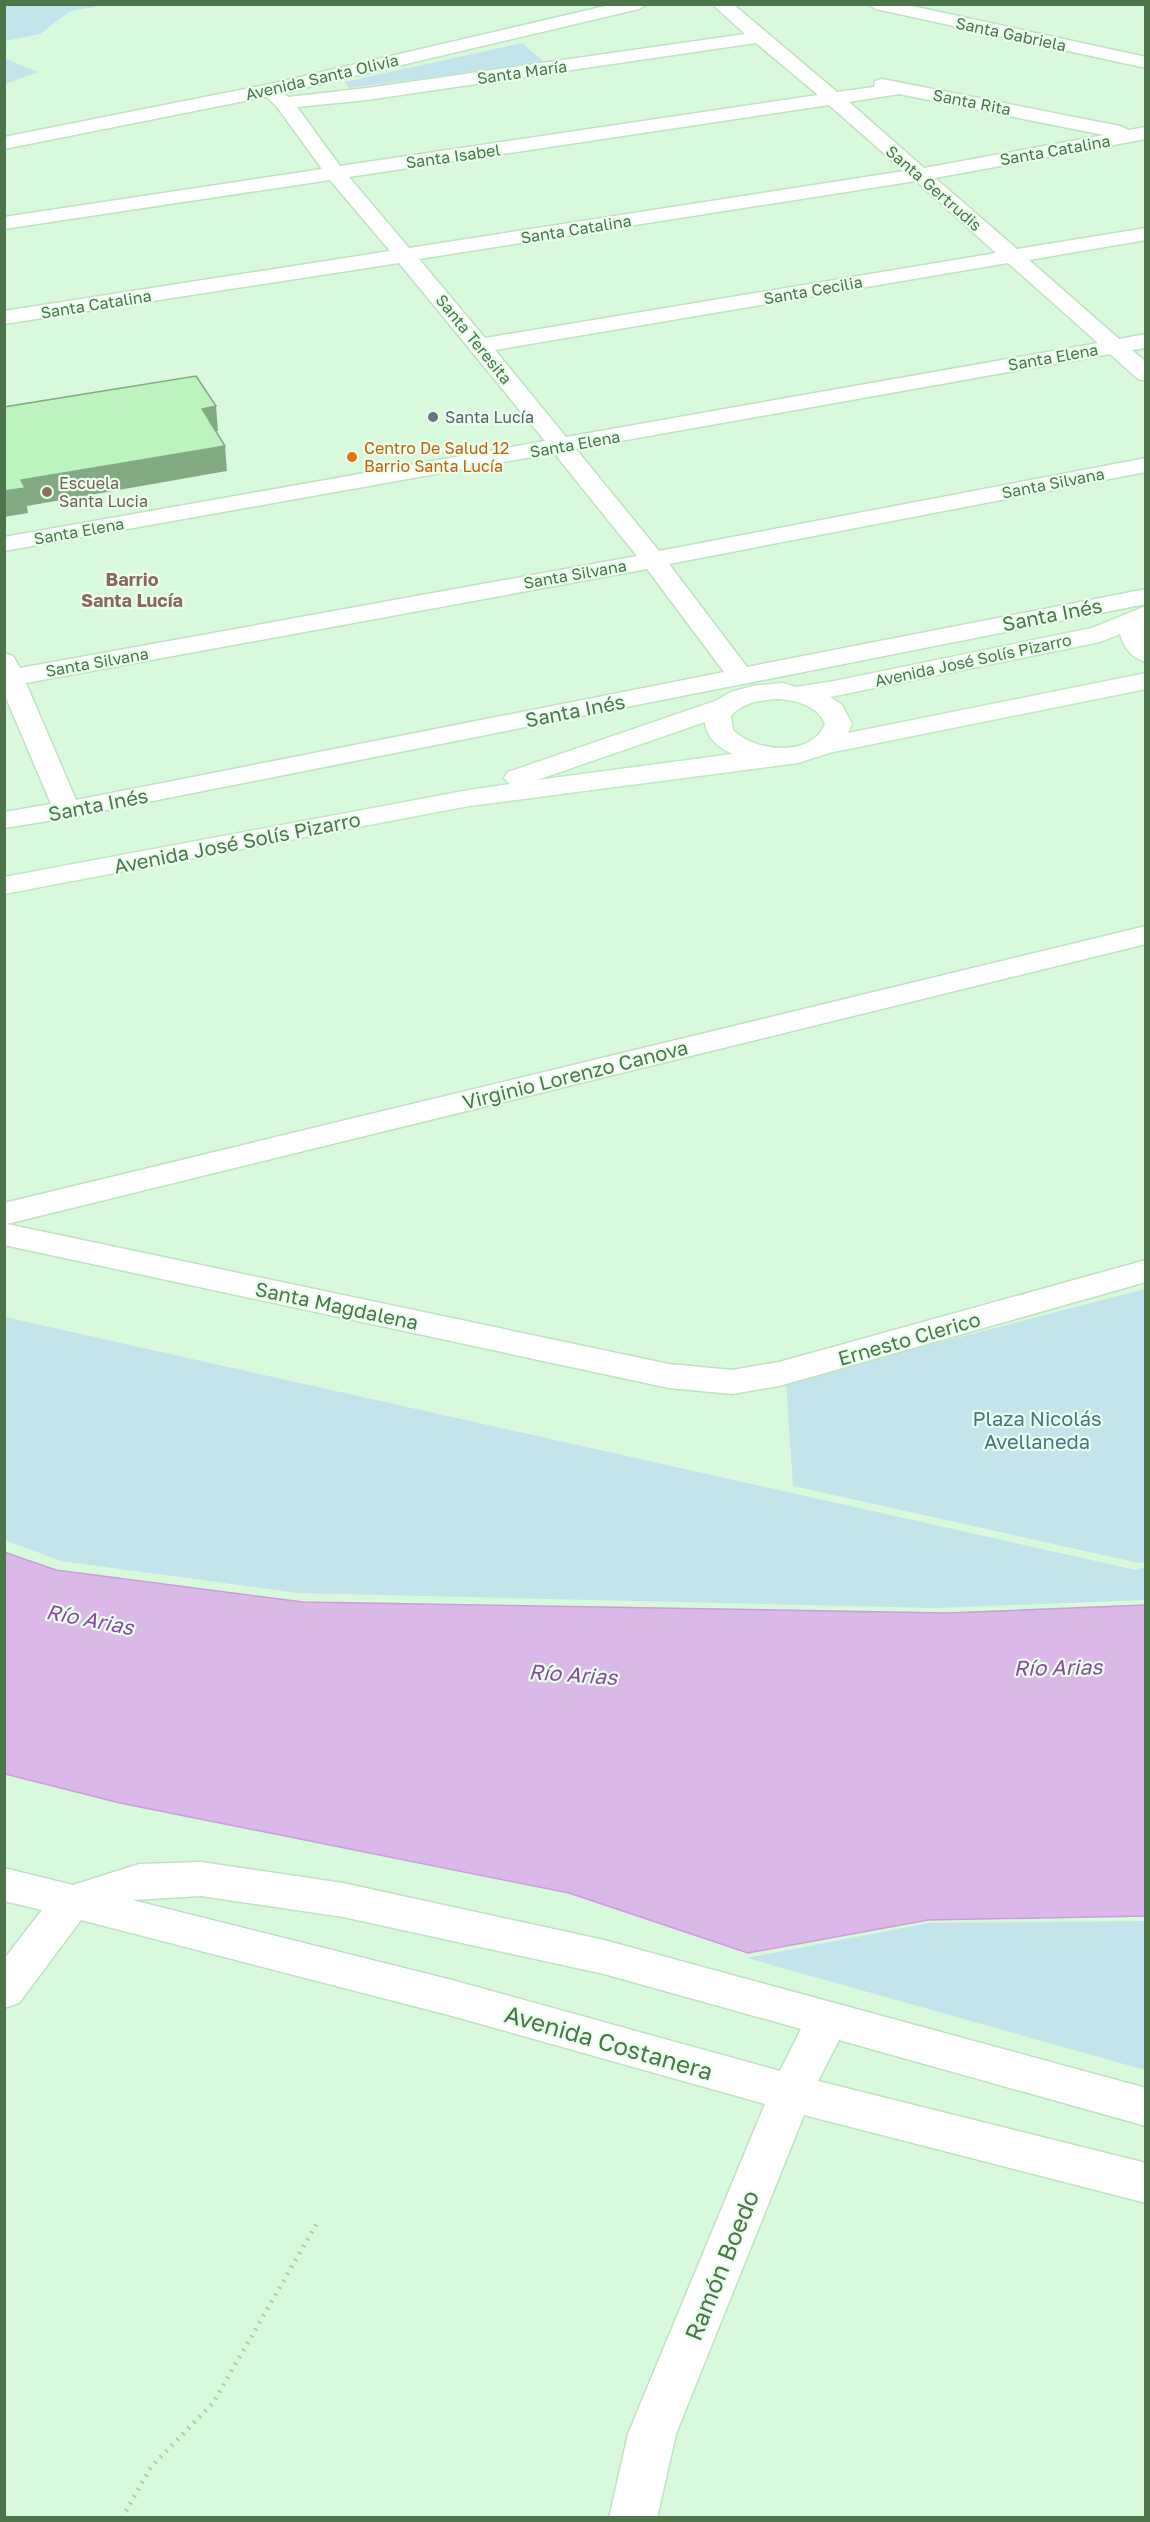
<svg xmlns="http://www.w3.org/2000/svg" width="1150" height="2522" font-family="'Golos Text',sans-serif">
<style>
.residential{fill:#d9f9dd}
.green{fill:#c3e4eb}
.water{fill:#dab8e7;stroke:#c99fd9;stroke-width:1.5}
.lines{fill:none;stroke-linecap:round;stroke-linejoin:round}
.minor-casing{stroke:#c0e1c2;stroke-width:3}
.tertiary-casing{stroke:#c0e1c2;stroke-width:3}
.secondary-casing{stroke:#c0e8c1;stroke-width:3}
.path{stroke:#a1d89f;stroke-width:4.5;stroke-dasharray:2 6;stroke-linecap:butt}
.minor{fill:#fff;fill-rule:evenodd}
.tertiary{fill:#fff;fill-rule:evenodd}
.secondary{fill:#fff;fill-rule:evenodd}
.shaded-wall{fill:#84aa84}
.building{fill:#bdf3bc;stroke:#84aa84;stroke-width:1.5}
.worship-dot{fill:#6b7280;stroke:#ebffef;stroke-width:2}
.food-dot{fill:#e8710a;stroke:#ebffef;stroke-width:2}
.education-dot{fill:#8d6e63;stroke:#ebffef;stroke-width:2}
.labels{text-anchor:middle;dominant-baseline:central;stroke-width:4.5;stroke-linejoin:round;paint-order:stroke}
.far-street-label{font-size:16px;fill:#4c7649;stroke:#ebffef}
.far-worship-label{font-size:16px;fill:#5b616d;stroke:#ebffef;text-anchor:start}
.far-food-label{font-size:16px;fill:#c56008;stroke:#ebffef;text-anchor:start}
.far-education-label{font-size:16px;fill:#785e54;stroke:#ebffef;text-anchor:start}
.far-neighbourhood-label{font-size:18px;font-weight:bold;fill:#8b675d;stroke:#ebffef}
.street-label{font-size:20px;fill:#4c7649;stroke:#ebffef}
.park-label{font-size:20px;fill:#467588;stroke:#ebffef}
.water-label{font-size:21px;font-style:italic;fill:#894b9f;stroke:#ebffef}
.near-street-label{font-size:24px;fill:#4c7649;stroke:#ebffef}
</style>
<rect width="100%" height="100%" fill="#e4fde9"/>
<polygon class="residential" points="84,4 1145,5 1145,2517 5,2517 4,37 65,8"/>
<g class="green">
<polygon points="5,4 107,4 107,5 70,11 40,34 5,41"/>
<polygon points="522,43 544,62 349,88 345,82"/>
<polygon points="6,59 38,72 5,84"/>
<polygon points="1145,1289 1145,1562 1139,1563 793,1486 786,1382"/>
<polygon points="5,1317 1136,1570 1145,1567 1145,1600 935,1608 298,1593 61,1561 5,1540"/>
<polygon points="1145,1921 1145,2070 747,1958 929,1923"/>
</g>
<polygon class="water" points="4,1552 56,1570 303,1602 947,1613 1145,1605 1145,1916 928,1920 748,1953 569,1893 120,1803 5,1774"/>
<g class="lines">
<g class="minor-casing">
<g id="minor">
<path d="M712 4H733L837 92 874 87 875 81 882 79 1120 126 1129 130 1146 127V139L935 178 1017 249 1146 228V240L1029 260 1119 339 1146 334V348L1132 350 1146 362V381L1138 379 1110 354 576 449 659 551 1146 458V472L669 564 747 667 1146 589V604L67 818 4 828V812L51 804 4 693V653L13 656 20 668 637 556 554 453 4 551V537L545 441 399 263 4 324V311L390 251 330 180 4 229V217L322 169 277 107 260 90 263 86H277L288 97 367 88 745 34ZM756 43 818 95 340 166 297 107 367 100ZM899 94 1104 135 924 168 849 102ZM829 105 904 171 409 248 349 177ZM916 181 996 253 485 338 419 259ZM1008 263 1098 343 566 437 495 350ZM647 569 724 672 76 800 26 683Z"/>
<polygon points="1146,926 1146,944 7,1224 669,1364 732,1370 779,1362 1146,1260 1146,1282 779,1386 732,1394 669,1388 4,1245 4,1203"/>
<path d="M201 1862 343 1883 604 1940 1146 2088V2126L839 2040 818 2081 1146 2163V2203L804 2115 676 2434 657 2518H609L628 2434 765 2104 452 2016 81 1920 19 2003 4 2008V1959L42 1910 4 1901V1868L73 1885 139 1864ZM201 1896 343 1917 604 1974 801 2029 780 2071 452 1980 132 1900Z"/>
</g>
</g>
<g class="tertiary-casing">
<g id="tertiary">
<polygon points="614,4 648,4 639,9 270,96 4,149 4,137 270,84"/>
<polygon points="867,4 903,4 1146,57 1146,68 876,9"/>
</g>
</g>
<g class="secondary-casing">
<path id="secondary" d="M1146 606V662C1132 658 1124 648 1120 634L1100 642 830 697 842 705 852 724 848 733 1146 673V689L829 753 798 763 469 806 4 894V877L469 790 510 784 504 778 508 772 715 701 731 692 752 686 783 683 796 687 834 681 1092 628ZM774 699C793 699 818 705 825 724 811 758 755 752 733 730L731 716C742 703 758 701 774 699ZM705 722C706 738 719 748 733 754L537 780Z"/>
</g>
<polyline class="path" points="122,2518 151,2467 213,2403 317,2223"/>
<use href="#minor" class="minor"/>
<use href="#tertiary" class="tertiary"/>
<use href="#secondary" class="secondary"/>
</g>
<g class="shaded-wall">
<polygon points="216,406 218,431 204,434 202,409"/>
<polygon points="225,446 227,471 27,506 28,513 4,517 4,491 21,480"/>
</g>
<polygon class="building" points="196,376 216,406 202,409 225,446 21,480 25,488 4,491 4,407"/>
<circle class="worship-dot" cx="433" cy="417" r="6"/>
<circle class="food-dot" cx="352" cy="457" r="6"/>
<circle class="education-dot" cx="47" cy="492" r="6"/>
<g class="labels">
<g class="far-street-label">
<text transform="translate(1011 34) rotate(12)">Santa Gabriela</text>
<text transform="translate(522 72) rotate(-8)">Santa María</text>
<text transform="translate(322 77) rotate(-13)">Avenida Santa Olivia</text>
<text transform="translate(972 102) rotate(11)">Santa Rita</text>
<text transform="translate(1055 150) rotate(-10)">Santa Catalina</text>
<text transform="translate(453 156) rotate(-8)">Santa Isabel</text>
<text transform="translate(934 188) rotate(41)">Santa Gertrudis</text>
<text transform="translate(576 229) rotate(-9)">Santa Catalina</text>
<text transform="translate(813 290) rotate(-10)">Santa Cecilia</text>
<text transform="translate(96 304) rotate(-9)">Santa Catalina</text>
<text transform="translate(474 339) rotate(51)">Santa Teresita</text>
<text transform="translate(1053 357) rotate(-10)">Santa Elena</text>
<text transform="translate(575 444) rotate(-10)">Santa Elena</text>
<text transform="translate(1053 483) rotate(-11)">Santa Silvana</text>
<text transform="translate(79 531) rotate(-10)">Santa Elena</text>
<text transform="translate(575 574) rotate(-10)">Santa Silvana</text>
<text transform="translate(973 660) rotate(-12)">Avenida José Solís Pizarro</text>
<text transform="translate(97 662) rotate(-10)">Santa Silvana</text>
</g>
<g class="far-worship-label">
<text x="445" y="417">Santa Lucía</text>
</g>
<g class="far-food-label">
<text x="364" y="448">Centro De Salud 12<tspan x="364" dy="18">Barrio Santa Lucía</tspan></text>
</g>
<g class="far-education-label">
<text x="59" y="483">Escuela<tspan x="59" dy="18">Santa Lucia</tspan></text>
</g>
<g class="far-neighbourhood-label">
<text x="132" y="579">Barrio<tspan x="132" dy="21">Santa Lucía</tspan></text>
</g>
<g class="street-label">
<text transform="translate(1052 614) rotate(-11)">Santa Inés</text>
<text transform="translate(575 710) rotate(-11)">Santa Inés</text>
<text transform="translate(98 804) rotate(-11)">Santa Inés</text>
<text transform="translate(237 842) rotate(-11)">Avenida José Solís Pizarro</text>
<text transform="translate(575 1074) rotate(-14)">Virginio Lorenzo Canova</text>
<text transform="translate(337 1305) rotate(12)">Santa Magdalena</text>
<text transform="translate(909 1338) rotate(-16)">Ernesto Clerico</text>
</g>
<g class="park-label">
<text x="1037" y="1418">Plaza Nicolás<tspan x="1037" dy="23">Avellaneda</tspan></text>
</g>
<g class="water-label">
<text transform="translate(90 1619) rotate(11)">Río Arias</text>
<text transform="translate(1058 1667) rotate(-1)">Río Arias</text>
<text transform="translate(573 1674) rotate(4)">Río Arias</text>
</g>
<g class="near-street-label">
<text transform="translate(609 2042) rotate(16)">Avenida Costanera</text>
<text transform="translate(721 2265) rotate(-68)">Ramón Boedo</text>
</g>
</g>
<rect width="1150" height="2522" fill="none" stroke="#4c7649" stroke-width="12"/>
</svg>
